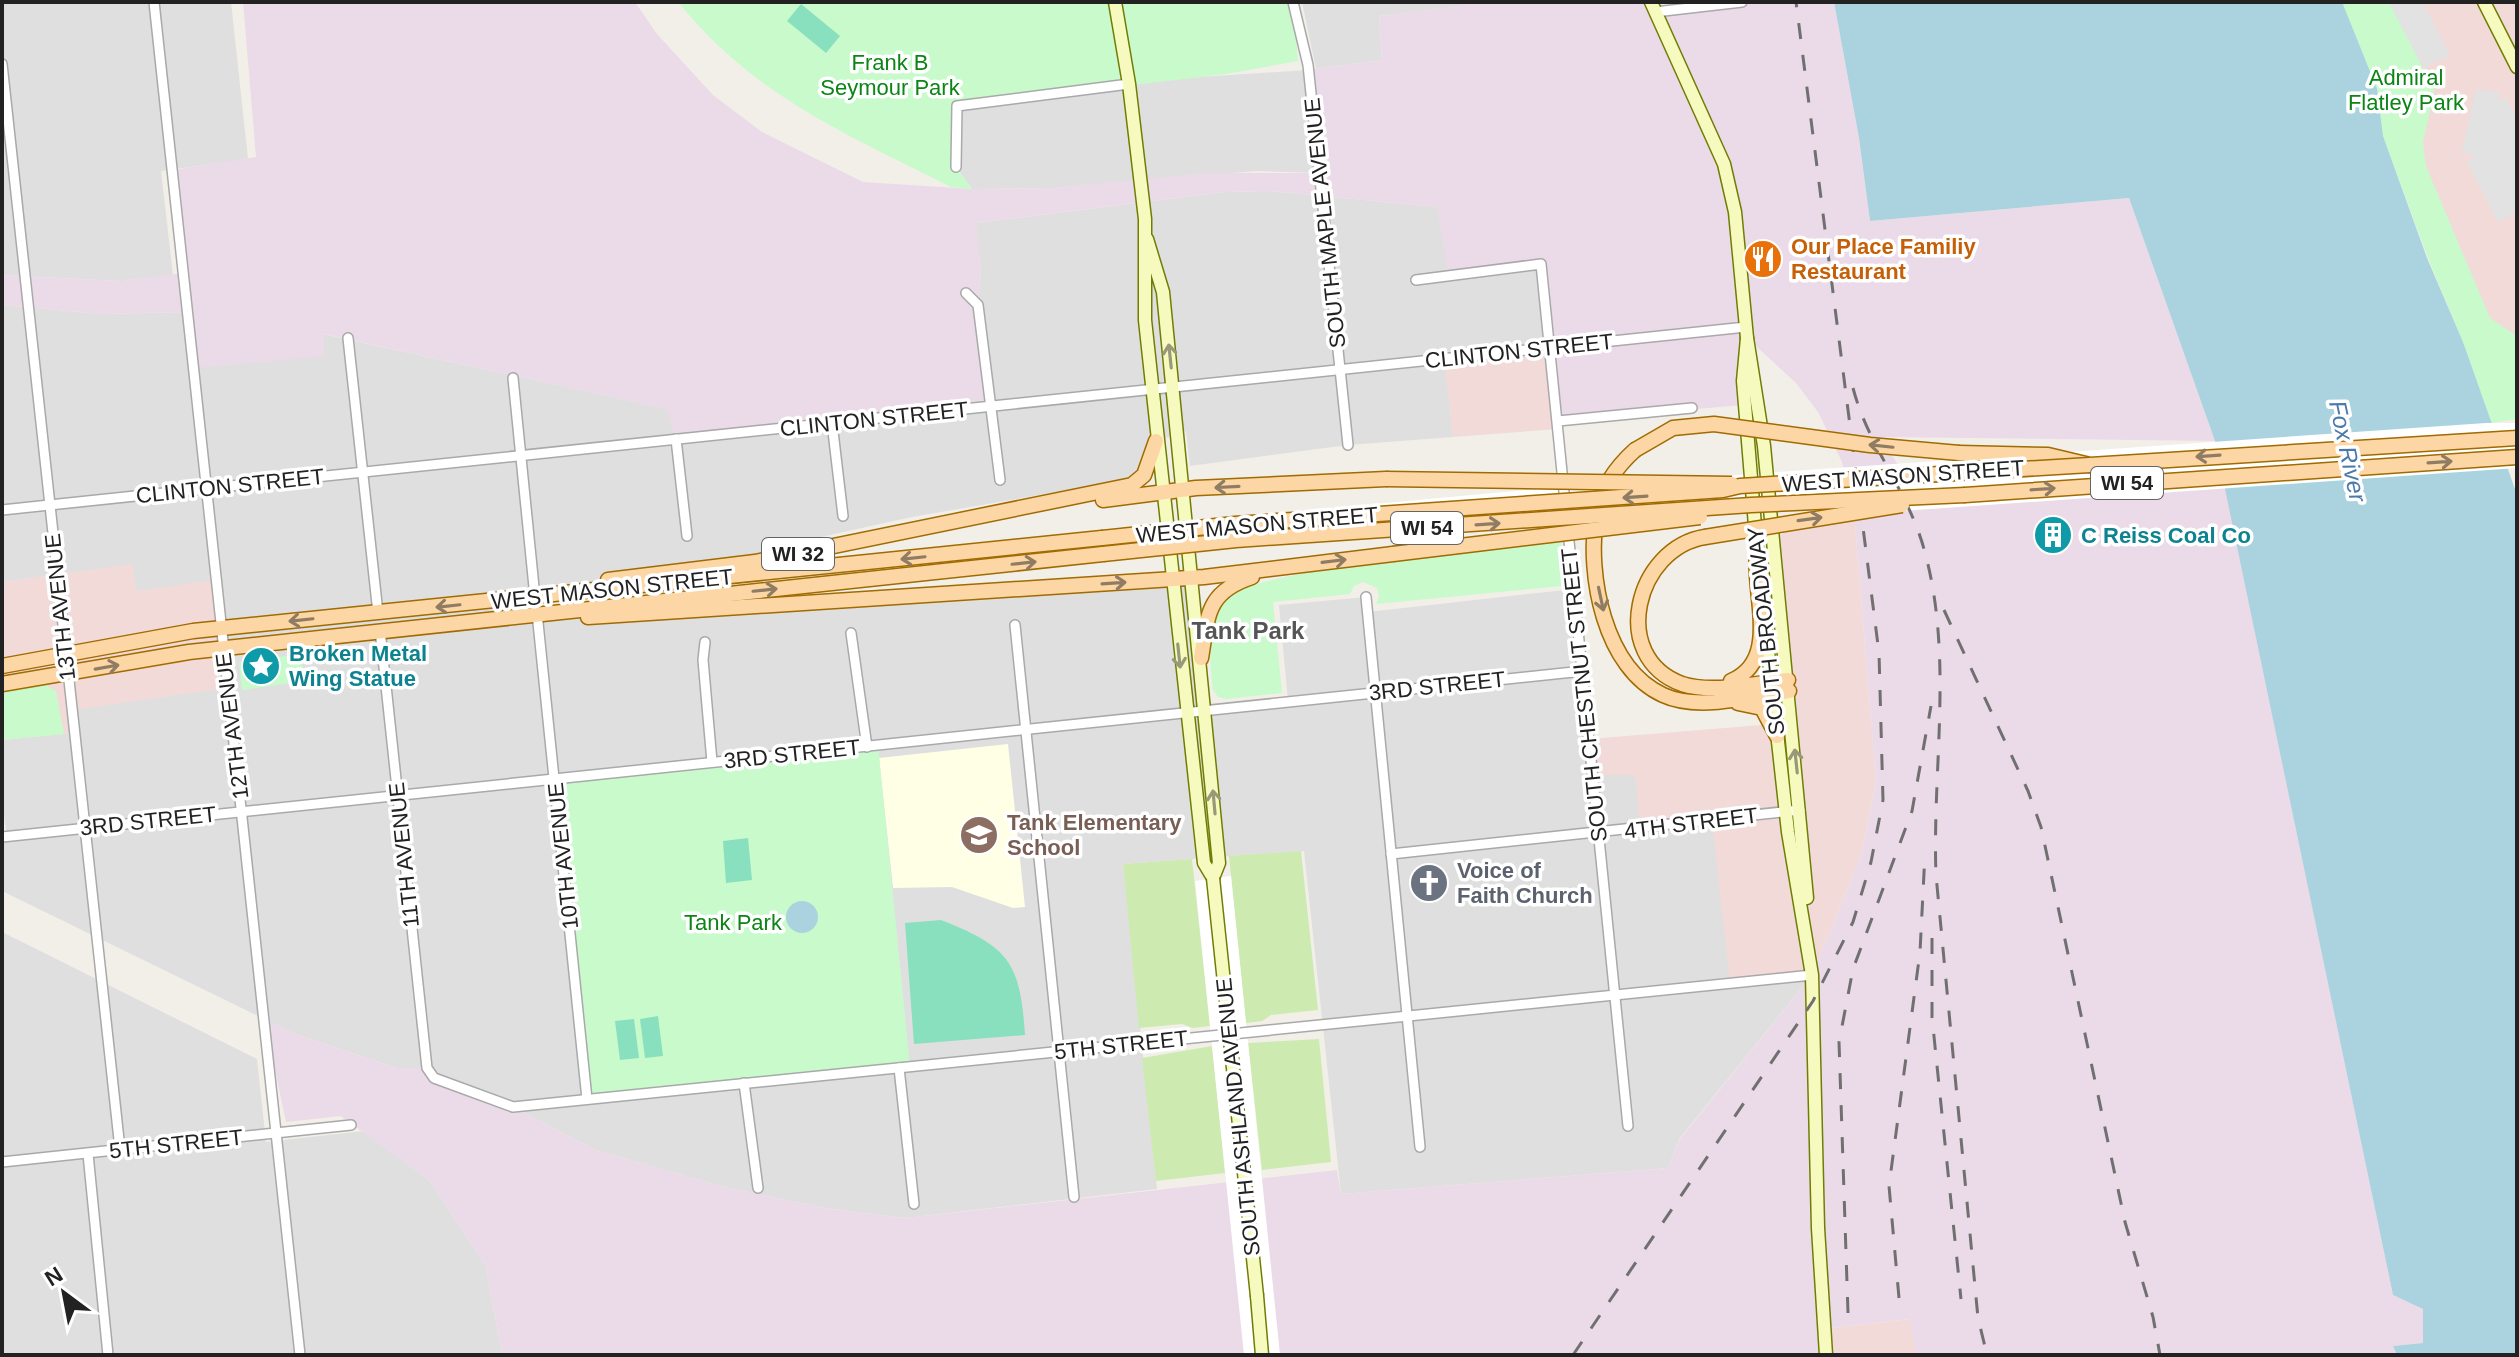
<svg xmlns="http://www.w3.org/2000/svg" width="2519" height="1357" font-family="Helvetica,sans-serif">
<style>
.residential{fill:#e0dfdf}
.commercial{fill:#f2dad9}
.industrial{fill:#ebdbe8}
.education{fill:#ffffe5}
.grass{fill:#cdebb0}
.park{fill:#c8facc}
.pitch{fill:#88e0be}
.parking{fill:#e2e2e2}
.water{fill:#aad3df}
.pier{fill:#fff}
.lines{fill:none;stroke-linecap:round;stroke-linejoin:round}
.street-casing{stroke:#a9a9a9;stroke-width:12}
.secondary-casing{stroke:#707d05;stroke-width:15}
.primary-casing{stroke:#a06b00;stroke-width:17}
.street{stroke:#fff;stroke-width:9}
.secondary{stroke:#f7fabf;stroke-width:12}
.primary{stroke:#fcd6a4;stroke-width:14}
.rail{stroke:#707070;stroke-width:3;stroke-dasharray:16 16;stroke-linecap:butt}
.secondary-bridge-casing{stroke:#707d05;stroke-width:15;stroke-linecap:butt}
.primary-bridge-casing{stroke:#a06b00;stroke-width:17;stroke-linecap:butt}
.secondary-bridge{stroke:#f7fabf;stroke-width:12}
.primary-bridge{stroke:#fcd6a4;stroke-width:14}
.oneway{stroke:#979978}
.oneway2{stroke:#8f7c63}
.labels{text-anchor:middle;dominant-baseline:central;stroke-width:7;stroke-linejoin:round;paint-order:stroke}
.shield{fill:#fff;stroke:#646464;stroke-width:2}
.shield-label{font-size:20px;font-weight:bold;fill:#222}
.park-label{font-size:22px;fill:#0c8416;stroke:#fff}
.street-label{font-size:22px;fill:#222;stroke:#fff}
.food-label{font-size:22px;font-weight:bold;fill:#c56008;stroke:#fff;text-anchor:start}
.culture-label{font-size:22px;font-weight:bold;fill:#0d838f;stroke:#fff;text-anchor:start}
.education-label{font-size:22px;font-weight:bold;fill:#785e54;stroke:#fff;text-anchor:start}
.worship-label{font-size:22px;font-weight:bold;fill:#5b616d;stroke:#fff;text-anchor:start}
.water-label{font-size:24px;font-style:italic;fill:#4a7aab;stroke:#fff}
.neighbourhood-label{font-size:24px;font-weight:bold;fill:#555;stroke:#fff}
</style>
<rect width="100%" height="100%" fill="#f2efe9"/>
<g class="residential">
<polygon points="2,2 231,2 248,159 161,171 173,275 121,281 2,275"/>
<polygon points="1302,2 1462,2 1462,6 1379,16 1382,60 1316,69"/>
<polygon points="1308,70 1320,173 1257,171 1054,188 972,189 956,167 957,106 1153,80"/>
<polygon points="1270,191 1437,207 1541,264 1550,348 1445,359 1453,437 1348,445 1190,466 1186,431 1156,441 1143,477 912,517 766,549 755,562 598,582 535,597 537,613 578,618 1192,577 1205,710 1288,701 1279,605 1366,597 1368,612 1574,589 1592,775 1635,774 1712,820 1812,975 1680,1138 1668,1168 1341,1194 1304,851 1123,864 1157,1189 905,1218 824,1208 720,1186 595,1150 513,1107 434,1078 427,1068 396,1068 295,1034 2,891 2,837 7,835 2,803 2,740 74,733 72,710 100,704 136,591 132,565 2,582 2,305 102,314 187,312 324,356 323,334 668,409 676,439 978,305 981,270 975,223 1225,192"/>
<polygon points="2,932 257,1059 266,1142 364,1131 430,1181 486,1267 502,1355 2,1355"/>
</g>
<g class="commercial">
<polygon points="2342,2 2517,2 2517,415 2463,342"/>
<polygon points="1550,348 1558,429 1453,437 1444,359"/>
<polygon points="1854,512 1876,782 1861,856 1812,975 1730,983 1712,821 1640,829 1635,775 1592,775 1589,739 1786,723 1768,539 1825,517"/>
<polygon points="133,564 136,591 216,580 228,688 72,710 75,733 2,740 2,582"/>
<polygon points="1911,1319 1916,1355 1826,1355 1824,1329"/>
</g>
<polygon class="industrial" points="243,2 635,2 657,34 713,95 762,132 863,182 973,189 1054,188 1207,173 1319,173 1308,70 1382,60 1379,16 1461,6 1462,2 1651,2 1656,12 1742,2 1834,2 1859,138 1870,221 2129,198 2215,441 1880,437 1923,503 2223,477 2393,1295 2423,1308 2423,1343 2393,1346 2397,1355 1916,1355 1910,1319 1824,1329 1826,1355 502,1355 486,1267 430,1181 341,1116 286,1122 264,1018 295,1034 396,1068 427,1068 434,1078 513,1107 595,1150 720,1186 824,1208 905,1218 1337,1170 1341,1194 1668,1168 1680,1139 1812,975 1861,856 1876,782 1854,512 1842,462 1818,412 1796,383 1748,339 1754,404 1558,421 1541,264 1449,276 1437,207 1270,191 1225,192 976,223 981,270 978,305 992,406 676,439 667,409 324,334 324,356 194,368 187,312 102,314 2,305 2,275 121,281 183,273 172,170 256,157"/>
<polygon class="education" points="1008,744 1025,907 1013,908 952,887 893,888 879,758"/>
<g class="grass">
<polygon points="1301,851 1318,1010 1271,1015 1262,1021 1246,1023 1229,856"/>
<polygon points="1192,859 1210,1026 1193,1028 1182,1024 1139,1028 1123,864"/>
<polygon points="1319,1039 1331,1162 1262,1170 1248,1043"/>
<polygon points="1212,1046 1225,1173 1156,1181 1142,1058"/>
</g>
<g class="park">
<path d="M678 2H1293L1298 61 1226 74 958 106 956 167 972 189 951 187C846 134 754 96 678 2Z"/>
<polygon points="2342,2 2389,2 2423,68 2438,74 2423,143 2426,166 2490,318 2517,336 2517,419 2490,423 2487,418 2463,342 2428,258 2383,136 2377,89"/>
<path d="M1561 540 1566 584 1561 586 1376 604 1379 597 1377 588 1363 582 1354 586 1350 594 1273 602 1282 693 1226 699 1218 697 1213 690C1210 667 1206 619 1222 600 1249 569 1506 547 1561 540Z"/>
<polygon points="301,654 304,681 242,690 239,662"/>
<polygon points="46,685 56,691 64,734 2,740 2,691"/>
<polygon points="878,745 910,1066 587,1099 555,779"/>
</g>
<g class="pitch">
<polygon points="801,4 840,36 826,53 787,21"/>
<polygon points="748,838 752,880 726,883 723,841"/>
<path d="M941 920C1010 947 1020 963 1025 1035L914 1044 905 923Z"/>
<polygon points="658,1016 663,1056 645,1058 640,1019"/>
<polygon points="634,1019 639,1058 620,1060 615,1021"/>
</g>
<g class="parking">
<polygon points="2389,2 2423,2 2450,55 2423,68"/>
<polygon points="2476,89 2499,92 2499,100 2506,98 2517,120 2517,212 2498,222 2467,162 2475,157 2462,151"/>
</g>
<g class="water">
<polygon points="1834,2 2342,2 2377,89 2383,136 2427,258 2463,342 2517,495 2517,1355 2397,1355 2393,1346 2423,1343 2423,1309 2393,1295 2215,441 2129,198 1870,221 1859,138"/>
<circle cx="802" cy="917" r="16"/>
</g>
<g class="pier">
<polygon points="2486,423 2517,423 2517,468 1873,513 1827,521 1825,508 1212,550 1105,562 1102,529 1549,488"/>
<polygon points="1231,876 1280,1355 1244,1355 1195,881"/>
</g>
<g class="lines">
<g class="street-casing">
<g id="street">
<polyline points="154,2 300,1355"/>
<polyline points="1293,2 1308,65 1348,445"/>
<polyline points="1655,12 1742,2"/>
<polyline points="2,64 120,1149"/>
<polyline points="956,167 957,106 1129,84"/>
<polyline points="1416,280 1541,264 1628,1126"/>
<polyline points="966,293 978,305 1000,480"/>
<polyline points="348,338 378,613"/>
<polyline points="513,378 535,597"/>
<polyline points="1558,421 1692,408"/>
<polyline points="832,423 843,516"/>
<polyline points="676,439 687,536"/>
<polyline points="2,510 1746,327"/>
<polyline points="1366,597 1420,1147"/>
<polyline points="537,613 587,1099"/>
<polyline points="1015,625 1074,1197"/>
<polyline points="380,630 427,1068 434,1078 513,1107 1812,975"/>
<polyline points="851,633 867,747"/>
<polyline points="705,642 703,660 712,762"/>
<polyline points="2,837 1583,671"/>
<polyline points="1391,854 1800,810"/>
<polyline points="899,1068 914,1204"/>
<polyline points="744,1083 758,1188"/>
<polyline points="88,1154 108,1355"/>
<polyline points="2,1162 351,1125"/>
</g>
</g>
<g class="secondary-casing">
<g id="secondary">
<polyline points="1115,2 1129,84 1145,219 1145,320 1204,863 1213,878 1219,863 1163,292 1147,239"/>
<polyline points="1651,2 1724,164 1735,212 1747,338 1764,446 1807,898"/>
<polyline points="2484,2 2517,67"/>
<polyline points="1747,338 1743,381 1758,562"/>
<polyline points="1765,624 1788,832 1812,975 1818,1228 1826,1355"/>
<polyline points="1257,1296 1262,1355"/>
</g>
</g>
<g class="primary-casing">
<g id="primary">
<path d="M1635 450C1615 468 1600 490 1596 517 1587 575 1604 668 1663 695 1700 712 1751 695 1789 691"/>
<polyline points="1959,453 2048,455 2090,465 2517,438"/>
<polyline points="1965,495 2517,457"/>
<polyline points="1103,500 1196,488 1386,479"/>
<path d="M1705 537C1636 548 1608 657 1682 684 1713 694 1756 683 1788 680"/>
<polyline points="608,580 755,562 1132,485 1144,475 1156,441"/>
<polyline points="588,617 1204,577 1393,554"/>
<path d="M1201 658C1208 616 1206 592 1252 577"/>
<polyline points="2,666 193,631 1102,538"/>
<path d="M1731 681C1781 660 1752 595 1757 552"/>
<polyline points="2,684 189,652 1103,554"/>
<polyline points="1738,703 1762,708 1777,736"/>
</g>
</g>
<use href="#street" class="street"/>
<use href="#secondary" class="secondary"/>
<use href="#primary" class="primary"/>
<g class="rail">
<path d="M1853 388C1868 446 1908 491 1924 549 1954 656 1932 766 1936 875L1978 1318 1987 1355"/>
<polyline points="1944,610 2028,791 2041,827 2125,1222 2153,1317 2160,1355"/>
<polyline points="1932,938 1932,1017 1961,1299"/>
<polyline points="1899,1298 1889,1186 1920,952 1925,853"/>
<polyline points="1848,1313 1839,1042 1853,969 1912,811 1931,706"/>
<polyline points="1573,1355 1813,1001 1853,922 1871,862 1883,800 1879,653 1796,2"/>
</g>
<g class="secondary-bridge-casing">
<polyline id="secondary-bridge" points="1213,878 1257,1296"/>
</g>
<g class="primary-bridge-casing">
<g id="primary-bridge">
<polyline points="1635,450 1673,428 1714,424 1870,445 1959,453"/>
<polyline points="1386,479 1732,484"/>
<polyline points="1705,537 1902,505"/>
<polyline points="1102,538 1235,524 1723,490 1740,486 2090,465"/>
<polyline points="1103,554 1236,540 1751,505 1965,495"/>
<polyline points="1393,554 1700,517"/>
</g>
</g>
<use href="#secondary-bridge" class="secondary-bridge"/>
<use href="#primary-bridge" class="primary-bridge"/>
</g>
<defs><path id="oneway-shaft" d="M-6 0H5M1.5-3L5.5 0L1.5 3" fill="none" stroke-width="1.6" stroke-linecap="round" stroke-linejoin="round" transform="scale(2)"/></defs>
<g class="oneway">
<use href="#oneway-shaft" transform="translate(1170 356) rotate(-96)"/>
<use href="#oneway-shaft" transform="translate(1179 656) rotate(84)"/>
<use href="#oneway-shaft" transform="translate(1796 761) rotate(-96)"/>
<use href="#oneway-shaft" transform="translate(1214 802) rotate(-95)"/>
</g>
<g class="oneway2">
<use href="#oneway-shaft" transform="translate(1881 446) rotate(-174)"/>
<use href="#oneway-shaft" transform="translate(2208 456) rotate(176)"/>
<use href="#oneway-shaft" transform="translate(2440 462) rotate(-4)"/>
<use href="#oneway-shaft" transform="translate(1227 487) rotate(177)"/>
<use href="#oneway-shaft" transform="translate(2043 489) rotate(-4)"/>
<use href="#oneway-shaft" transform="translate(1635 497) rotate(176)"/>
<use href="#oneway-shaft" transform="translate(1810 519) rotate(-8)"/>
<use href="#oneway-shaft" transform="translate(1488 524) rotate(-4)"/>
<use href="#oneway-shaft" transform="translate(913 558) rotate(174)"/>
<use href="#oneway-shaft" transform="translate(1334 561) rotate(-7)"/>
<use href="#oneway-shaft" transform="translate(1024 563) rotate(-6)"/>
<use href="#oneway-shaft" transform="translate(1114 583) rotate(-4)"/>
<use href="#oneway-shaft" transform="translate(765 590) rotate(-6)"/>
<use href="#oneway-shaft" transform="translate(1601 599) rotate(78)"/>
<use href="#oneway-shaft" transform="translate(448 606) rotate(174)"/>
<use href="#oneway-shaft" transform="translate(301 620) rotate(174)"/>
<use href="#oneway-shaft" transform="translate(107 667) rotate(-10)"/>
</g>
<defs>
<g id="restaurant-disc" transform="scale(2)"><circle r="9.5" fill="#e8710a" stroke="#fff"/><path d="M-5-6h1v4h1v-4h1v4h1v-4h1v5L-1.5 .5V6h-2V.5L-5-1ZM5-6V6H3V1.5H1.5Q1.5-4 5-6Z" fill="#fff"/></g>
<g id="building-disc" transform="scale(2)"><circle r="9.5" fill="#0f9aa8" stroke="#fff"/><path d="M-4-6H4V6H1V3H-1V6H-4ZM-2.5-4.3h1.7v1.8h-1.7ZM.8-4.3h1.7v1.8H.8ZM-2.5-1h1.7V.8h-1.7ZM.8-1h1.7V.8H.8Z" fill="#fff"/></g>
<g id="sight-disc" transform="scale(2)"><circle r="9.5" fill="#0f9aa8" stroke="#fff"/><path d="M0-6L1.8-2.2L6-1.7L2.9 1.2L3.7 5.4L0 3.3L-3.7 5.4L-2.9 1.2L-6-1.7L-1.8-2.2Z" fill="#fff"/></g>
<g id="school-disc" transform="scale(2)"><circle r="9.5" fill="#8d6e63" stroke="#fff"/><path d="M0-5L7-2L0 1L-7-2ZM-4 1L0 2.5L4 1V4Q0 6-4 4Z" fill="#fff"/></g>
<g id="church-disc" transform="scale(2)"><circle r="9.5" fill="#6b7280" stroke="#fff"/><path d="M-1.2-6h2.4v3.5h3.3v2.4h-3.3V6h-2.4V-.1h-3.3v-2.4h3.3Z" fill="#fff"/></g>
</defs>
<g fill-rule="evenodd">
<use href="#restaurant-disc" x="1763" y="259"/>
<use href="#building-disc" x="2053" y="535"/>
<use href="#sight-disc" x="261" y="666"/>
<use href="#school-disc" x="979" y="835"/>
<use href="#church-disc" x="1429" y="883"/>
</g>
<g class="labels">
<g class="shield">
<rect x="2091" y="467" width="72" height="32" rx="6"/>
<rect x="1391" y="512" width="72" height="32" rx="6"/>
<rect x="762" y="538" width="72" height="32" rx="6"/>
</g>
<g class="shield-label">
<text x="2127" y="483">WI 54</text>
<text x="1427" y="528">WI 54</text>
<text x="798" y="554">WI 32</text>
</g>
<g class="park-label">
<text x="890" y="62">Frank B<tspan x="890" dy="25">Seymour Park</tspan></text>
<text x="2406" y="77">Admiral<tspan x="2406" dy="25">Flatley Park</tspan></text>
<text x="733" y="922">Tank Park</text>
</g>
<g class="street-label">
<text transform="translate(1325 223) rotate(-96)">SOUTH MAPLE AVENUE</text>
<text transform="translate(1519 351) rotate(-6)">CLINTON STREET</text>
<text transform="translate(874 419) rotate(-6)">CLINTON STREET</text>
<text transform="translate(1903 476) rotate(-4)">WEST MASON STREET</text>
<text transform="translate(230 486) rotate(-6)">CLINTON STREET</text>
<text transform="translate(1257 525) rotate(-5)">WEST MASON STREET</text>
<text transform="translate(612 589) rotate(-6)">WEST MASON STREET</text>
<text transform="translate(60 607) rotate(-96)">13TH AVENUE</text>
<text transform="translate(1766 631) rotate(-96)">SOUTH BROADWAY</text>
<text transform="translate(1437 686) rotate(-6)">3RD STREET</text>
<text transform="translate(1584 695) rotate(-96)">SOUTH CHESTNUT STREET</text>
<text transform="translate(232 726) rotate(-97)">12TH AVENUE</text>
<text transform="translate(792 754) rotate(-6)">3RD STREET</text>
<text transform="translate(148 821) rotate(-6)">3RD STREET</text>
<text transform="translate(1691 823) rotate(-7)">4TH STREET</text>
<text transform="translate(404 855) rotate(-96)">11TH AVENUE</text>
<text transform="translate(563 856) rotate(-96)">10TH AVENUE</text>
<text transform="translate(1121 1045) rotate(-6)">5TH STREET</text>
<text transform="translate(1238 1117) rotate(-96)">SOUTH ASHLAND AVENUE</text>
<text transform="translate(176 1144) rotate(-6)">5TH STREET</text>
</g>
<g class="food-label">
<text x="1791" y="246">Our Place Familiy<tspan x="1791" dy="25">Restaurant</tspan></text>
</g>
<g class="culture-label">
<text x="2081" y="535">C Reiss Coal Co</text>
<text x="289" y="653">Broken Metal<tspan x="289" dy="25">Wing Statue</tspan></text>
</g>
<g class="education-label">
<text x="1007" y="822">Tank Elementary<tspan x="1007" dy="25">School</tspan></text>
</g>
<g class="worship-label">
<text x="1457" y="870">Voice of<tspan x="1457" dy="25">Faith Church</tspan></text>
</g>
<g class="water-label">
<text transform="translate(2348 451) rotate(78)">Fox River</text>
</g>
<g class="neighbourhood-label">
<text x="1248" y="630">Tank Park</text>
</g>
</g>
<rect width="2519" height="1357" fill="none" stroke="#222222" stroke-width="8"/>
<g transform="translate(64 1293) rotate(328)" stroke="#ffffff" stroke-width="6" paint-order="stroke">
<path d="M0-6L14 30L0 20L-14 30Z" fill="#222222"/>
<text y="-12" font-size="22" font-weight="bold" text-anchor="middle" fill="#222222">N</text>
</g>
</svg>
